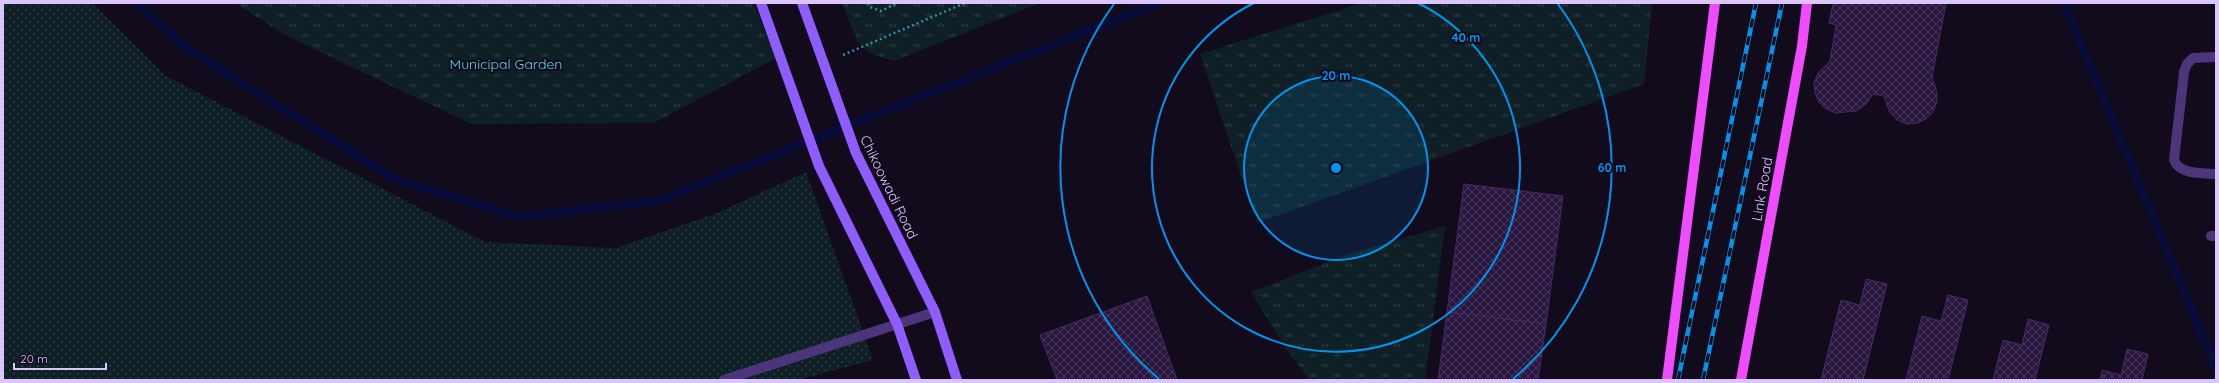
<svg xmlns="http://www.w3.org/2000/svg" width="2219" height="383" font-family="Quicksand,sans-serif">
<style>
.grass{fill:url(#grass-dots)}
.park{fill:url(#park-tufts)}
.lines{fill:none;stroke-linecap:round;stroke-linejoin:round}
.stream{stroke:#080c38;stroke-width:9}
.building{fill:url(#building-cross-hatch);stroke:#482869}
.path{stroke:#2b90ad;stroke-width:2.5;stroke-dasharray:2 3;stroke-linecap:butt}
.street{stroke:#4c357b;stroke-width:10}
.secondary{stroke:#8f5cff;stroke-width:10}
.primary{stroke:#ef4cff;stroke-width:10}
.rail-casing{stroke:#0094f0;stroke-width:4.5}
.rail{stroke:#120b1c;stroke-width:3;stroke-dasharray:9;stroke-linecap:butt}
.ring{fill:none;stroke:#0094f0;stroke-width:2}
.labels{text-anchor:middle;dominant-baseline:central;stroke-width:4;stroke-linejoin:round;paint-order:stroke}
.park-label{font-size:14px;fill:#52dadf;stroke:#120b1c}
.street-label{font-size:14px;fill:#dcc5ff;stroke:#120b1c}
.centre{fill:#0094f0;stroke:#120b1c;stroke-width:2}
.ring-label{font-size:12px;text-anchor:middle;font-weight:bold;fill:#0094f0;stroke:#120b1c;stroke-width:4;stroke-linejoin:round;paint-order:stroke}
</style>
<defs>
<pattern id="grass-dots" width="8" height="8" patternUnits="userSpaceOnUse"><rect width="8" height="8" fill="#0e2026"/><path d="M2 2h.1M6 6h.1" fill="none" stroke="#303f47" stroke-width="1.8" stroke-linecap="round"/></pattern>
<pattern id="park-tufts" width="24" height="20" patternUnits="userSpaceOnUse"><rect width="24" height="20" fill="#0e2026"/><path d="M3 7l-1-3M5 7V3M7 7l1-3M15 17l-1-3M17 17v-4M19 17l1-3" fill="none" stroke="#303f47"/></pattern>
<pattern id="building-cross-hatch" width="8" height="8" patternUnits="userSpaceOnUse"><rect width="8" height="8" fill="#29173d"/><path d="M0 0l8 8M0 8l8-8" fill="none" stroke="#47375a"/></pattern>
</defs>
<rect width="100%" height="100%" fill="#120b1c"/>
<polygon class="grass" points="3,3 92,3 166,76 485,242 616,248 717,213 806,172 873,360 797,380 3,380"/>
<g class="park">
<polygon points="235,3 753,3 776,58 654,123 471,124 285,35"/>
<polygon points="842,3 1040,3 894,61 872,54 858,43"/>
<polygon points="1362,3 1652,3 1644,84 1257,223 1200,54"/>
<polygon points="1445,226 1425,380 1309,380 1285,347 1251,292 1349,254"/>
</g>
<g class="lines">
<g class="stream">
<polyline points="136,3 188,49 395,179 518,217 658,201 1158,3"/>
<polyline points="2064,3 2216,368"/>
</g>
</g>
<g class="building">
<polygon points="1833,3 1946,3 1932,78 1937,92 1937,102 1933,112 1926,119 1917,123 1907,124 1897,120 1890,113 1884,96 1873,94 1866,104 1856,111 1836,113 1826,109 1819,102 1815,93 1814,83 1818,73 1830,61 1836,25 1829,23"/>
<polygon points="1464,184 1563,196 1546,324 1447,312"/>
<polygon points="1866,279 1887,284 1863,380 1821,380 1841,300 1860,305"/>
<polygon points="1948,295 1968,300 1948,380 1906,380 1922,316 1941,321"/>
<polygon points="1147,296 1177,380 1057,380 1040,335"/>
<polygon points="1447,312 1546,324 1538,380 1438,380"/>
<polygon points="2028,319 2049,325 2035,380 1993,380 2003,340 2022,345"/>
<polygon points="2127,349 2148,354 2142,380 2100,380 2102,370 2121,375"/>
</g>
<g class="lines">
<g class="path">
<polyline points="868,3 870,7 881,11 897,3"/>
<polyline points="843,55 965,3"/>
</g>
<g class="street">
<path d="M2216 57 2193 58 2187 64 2184 72 2174 160C2180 175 2202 173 2216 174"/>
<polyline points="2211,236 2216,236"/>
<polyline points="724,380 935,312"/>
</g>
<g class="secondary">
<polyline points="761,3 819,166 897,324 916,380"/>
<polyline points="802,3 856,153 935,312 957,380"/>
</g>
<g class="primary">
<polyline points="1667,380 1715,3"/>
<polyline points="1741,380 1802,46 1807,3"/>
</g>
<g class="rail-casing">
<g id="rail">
<polyline points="1678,380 1756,3"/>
<polyline points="1703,380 1782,3"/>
</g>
</g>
<use href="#rail" class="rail"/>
</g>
<circle cx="1336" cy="168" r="92" fill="#0094f0" fill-opacity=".12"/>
<g class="ring">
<circle cx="1336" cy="168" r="92"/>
<path d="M1418 3A184 184 0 1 1 1254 3"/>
<path d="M1159 379A276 276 0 0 1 1114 4M1558 4A276 276 0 0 1 1513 379"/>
</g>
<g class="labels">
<g class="park-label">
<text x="506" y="64">Municipal Garden</text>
</g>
<g class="street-label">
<text transform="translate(889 187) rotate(64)">Chikoowadi Road</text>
<text transform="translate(1762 189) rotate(-80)">Link Road</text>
</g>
</g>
<circle cx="1336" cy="168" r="6" class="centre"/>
<g class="ring-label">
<text x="1466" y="42">40 m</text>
<text x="1336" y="80">20 m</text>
<text x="1612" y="172">60 m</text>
</g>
<rect width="2219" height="383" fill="none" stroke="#dcc5ff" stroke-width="8"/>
<path d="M14 363v6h92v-6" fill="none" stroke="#dcc5ff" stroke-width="2"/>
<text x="20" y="363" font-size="12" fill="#dcc5ff" stroke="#120b1c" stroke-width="3" paint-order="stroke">20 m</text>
</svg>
